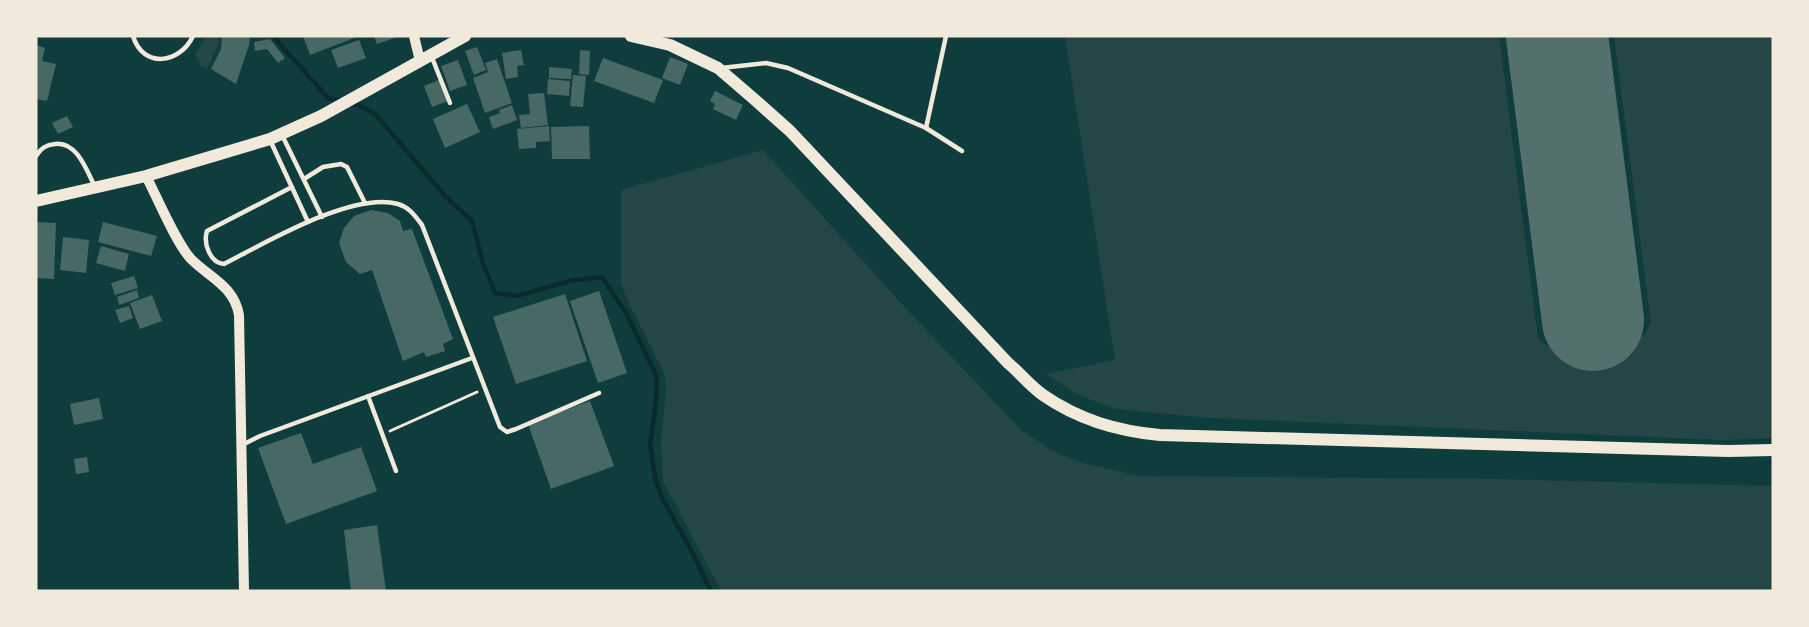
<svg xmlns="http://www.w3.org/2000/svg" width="1809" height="627" font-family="Manrope,sans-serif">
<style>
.green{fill:#244646}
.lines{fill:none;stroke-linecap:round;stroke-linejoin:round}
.stream{stroke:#0a2a2b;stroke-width:4.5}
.runway{stroke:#53706d;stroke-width:102}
.building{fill:#486865}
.path{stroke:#f1e9da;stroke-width:3}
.service{stroke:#f1e9da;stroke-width:4.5}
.tertiary{stroke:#f1e9da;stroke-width:10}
.secondary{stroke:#f1e9da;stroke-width:12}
</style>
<rect width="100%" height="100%" fill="#0f3d3e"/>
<g class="green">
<polygon points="206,36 219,36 217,48 207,69 200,65 195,55"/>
<polygon points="1065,36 1499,36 1538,339 1547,346 1644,336 1651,323 1614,36 1773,36 1773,438 1721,440 1211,418 1115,409 1079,395 1046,374 1115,360"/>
<polygon points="763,150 898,300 1021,430 1053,451 1082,463 1140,476 1494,479 1773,486 1773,591 721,591 663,481 661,441 666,389 664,373 626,297 621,283 621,190"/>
</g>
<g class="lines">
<g class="stream">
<polyline points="273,36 328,98 343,101"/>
<polyline points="351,103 361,106 376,115 446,197 472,221 483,263 495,293 516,296 570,281 602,277 626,313 657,377 655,411 650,443 655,477 662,498 691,550 711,591"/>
</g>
<polyline class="runway" points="1557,36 1593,320"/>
</g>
<g class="building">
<polygon points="222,36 250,36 249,45 236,84 211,69 221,49"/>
<polygon points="303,36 359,36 310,55"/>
<polygon points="374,36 400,36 377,44"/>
<polygon points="270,39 285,58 278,63 267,49 255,51 254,42"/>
<polygon points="359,40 366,58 338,68 331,50"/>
<polygon points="36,45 45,48 42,61 56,64 47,101 36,99"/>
<polygon points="477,47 486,70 474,75 465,51"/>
<polygon points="521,50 524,65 517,66 518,77 506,79 502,53"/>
<polygon points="580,50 590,51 589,75 579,74"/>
<polygon points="670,57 688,64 680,85 662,78"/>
<polygon points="603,58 663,80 654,103 594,81"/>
<polygon points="497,59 512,103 485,113 473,78 488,72 485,63"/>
<polygon points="458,60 467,85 450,91 441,66"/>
<polygon points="549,67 572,69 571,79 549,78"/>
<polygon points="573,75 586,76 583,107 570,106"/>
<polygon points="548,79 570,81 569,96 547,94"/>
<polygon points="439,80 448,101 432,107 424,86"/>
<polygon points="715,91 743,105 736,120 713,109 715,104 710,101"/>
<polygon points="544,93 548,125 521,128 519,115 530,114 528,94"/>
<polygon points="467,104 480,132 445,148 433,119"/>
<polygon points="512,105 517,120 493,129 489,117 500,113 499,110"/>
<polygon points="67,116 73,127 58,134 52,123"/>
<polygon points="549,126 550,141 536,142 536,148 519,149 517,129"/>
<polygon points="589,126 590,159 552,159 551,127"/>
<polygon points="371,210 388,213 400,221 403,231 412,229 453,339 443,344 445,351 426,357 424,352 403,361 372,270 360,274 346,262 339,243 344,228 354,216"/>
<polygon points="36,222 56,223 54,279 36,278"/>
<polygon points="103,222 157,236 151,256 98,242"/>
<polygon points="63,237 89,240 86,273 60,270"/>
<polygon points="101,246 129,254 125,271 96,263"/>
<polygon points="134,276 138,288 115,295 111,283"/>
<polygon points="137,290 139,298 119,305 117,297"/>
<polygon points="599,291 627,373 598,383 570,301"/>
<polygon points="565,294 587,361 516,384 493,317"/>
<polygon points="152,295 162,321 140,329 130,303"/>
<polygon points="129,306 133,318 120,323 115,310"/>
<polygon points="99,398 103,419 74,425 70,404"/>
<polygon points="590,401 614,466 551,489 528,424"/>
<polygon points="301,433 313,464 361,447 377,491 286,524 258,448"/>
<polygon points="87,457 89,472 76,474 74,459"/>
<polygon points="377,525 386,591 351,591 344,530"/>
</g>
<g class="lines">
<polyline class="path" points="390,431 477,392"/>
<g class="service">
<path d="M133 36C143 69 180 64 193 36"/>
<polyline points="431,55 450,103"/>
<polyline points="721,68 766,63 788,68 926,128 962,151"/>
<polyline points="926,128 946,36"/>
<polyline points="282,135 322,217"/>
<polyline points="270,140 308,222"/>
<path d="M36 156C41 148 46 145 55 144 77 141 87 171 95 187"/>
<polyline points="304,179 323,167 341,164 347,167 365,203"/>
<path d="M292 187 207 231C203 243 210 263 224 264 265 243 353 191 398 204 409 207 415 216 422 225L500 427 507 432 516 429 599 393"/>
<polyline points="368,396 396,471"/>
<polyline points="242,445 260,436 472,358"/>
</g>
<g class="tertiary">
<polyline points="414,36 420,61"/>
<path d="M146 176C157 197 176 243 191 259 210 278 234 286 239 315L244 591"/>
</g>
<g class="secondary">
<path d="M631 36 670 45 718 68 754 99 790 131 1008 363C1020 373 1030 386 1043 395 1079 420 1117 431 1160 435L1728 451 1773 450"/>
<polyline points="36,201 146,176 270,139 321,116 465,36"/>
</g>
</g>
<rect width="1809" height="627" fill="none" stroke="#f1e9da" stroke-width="75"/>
</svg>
